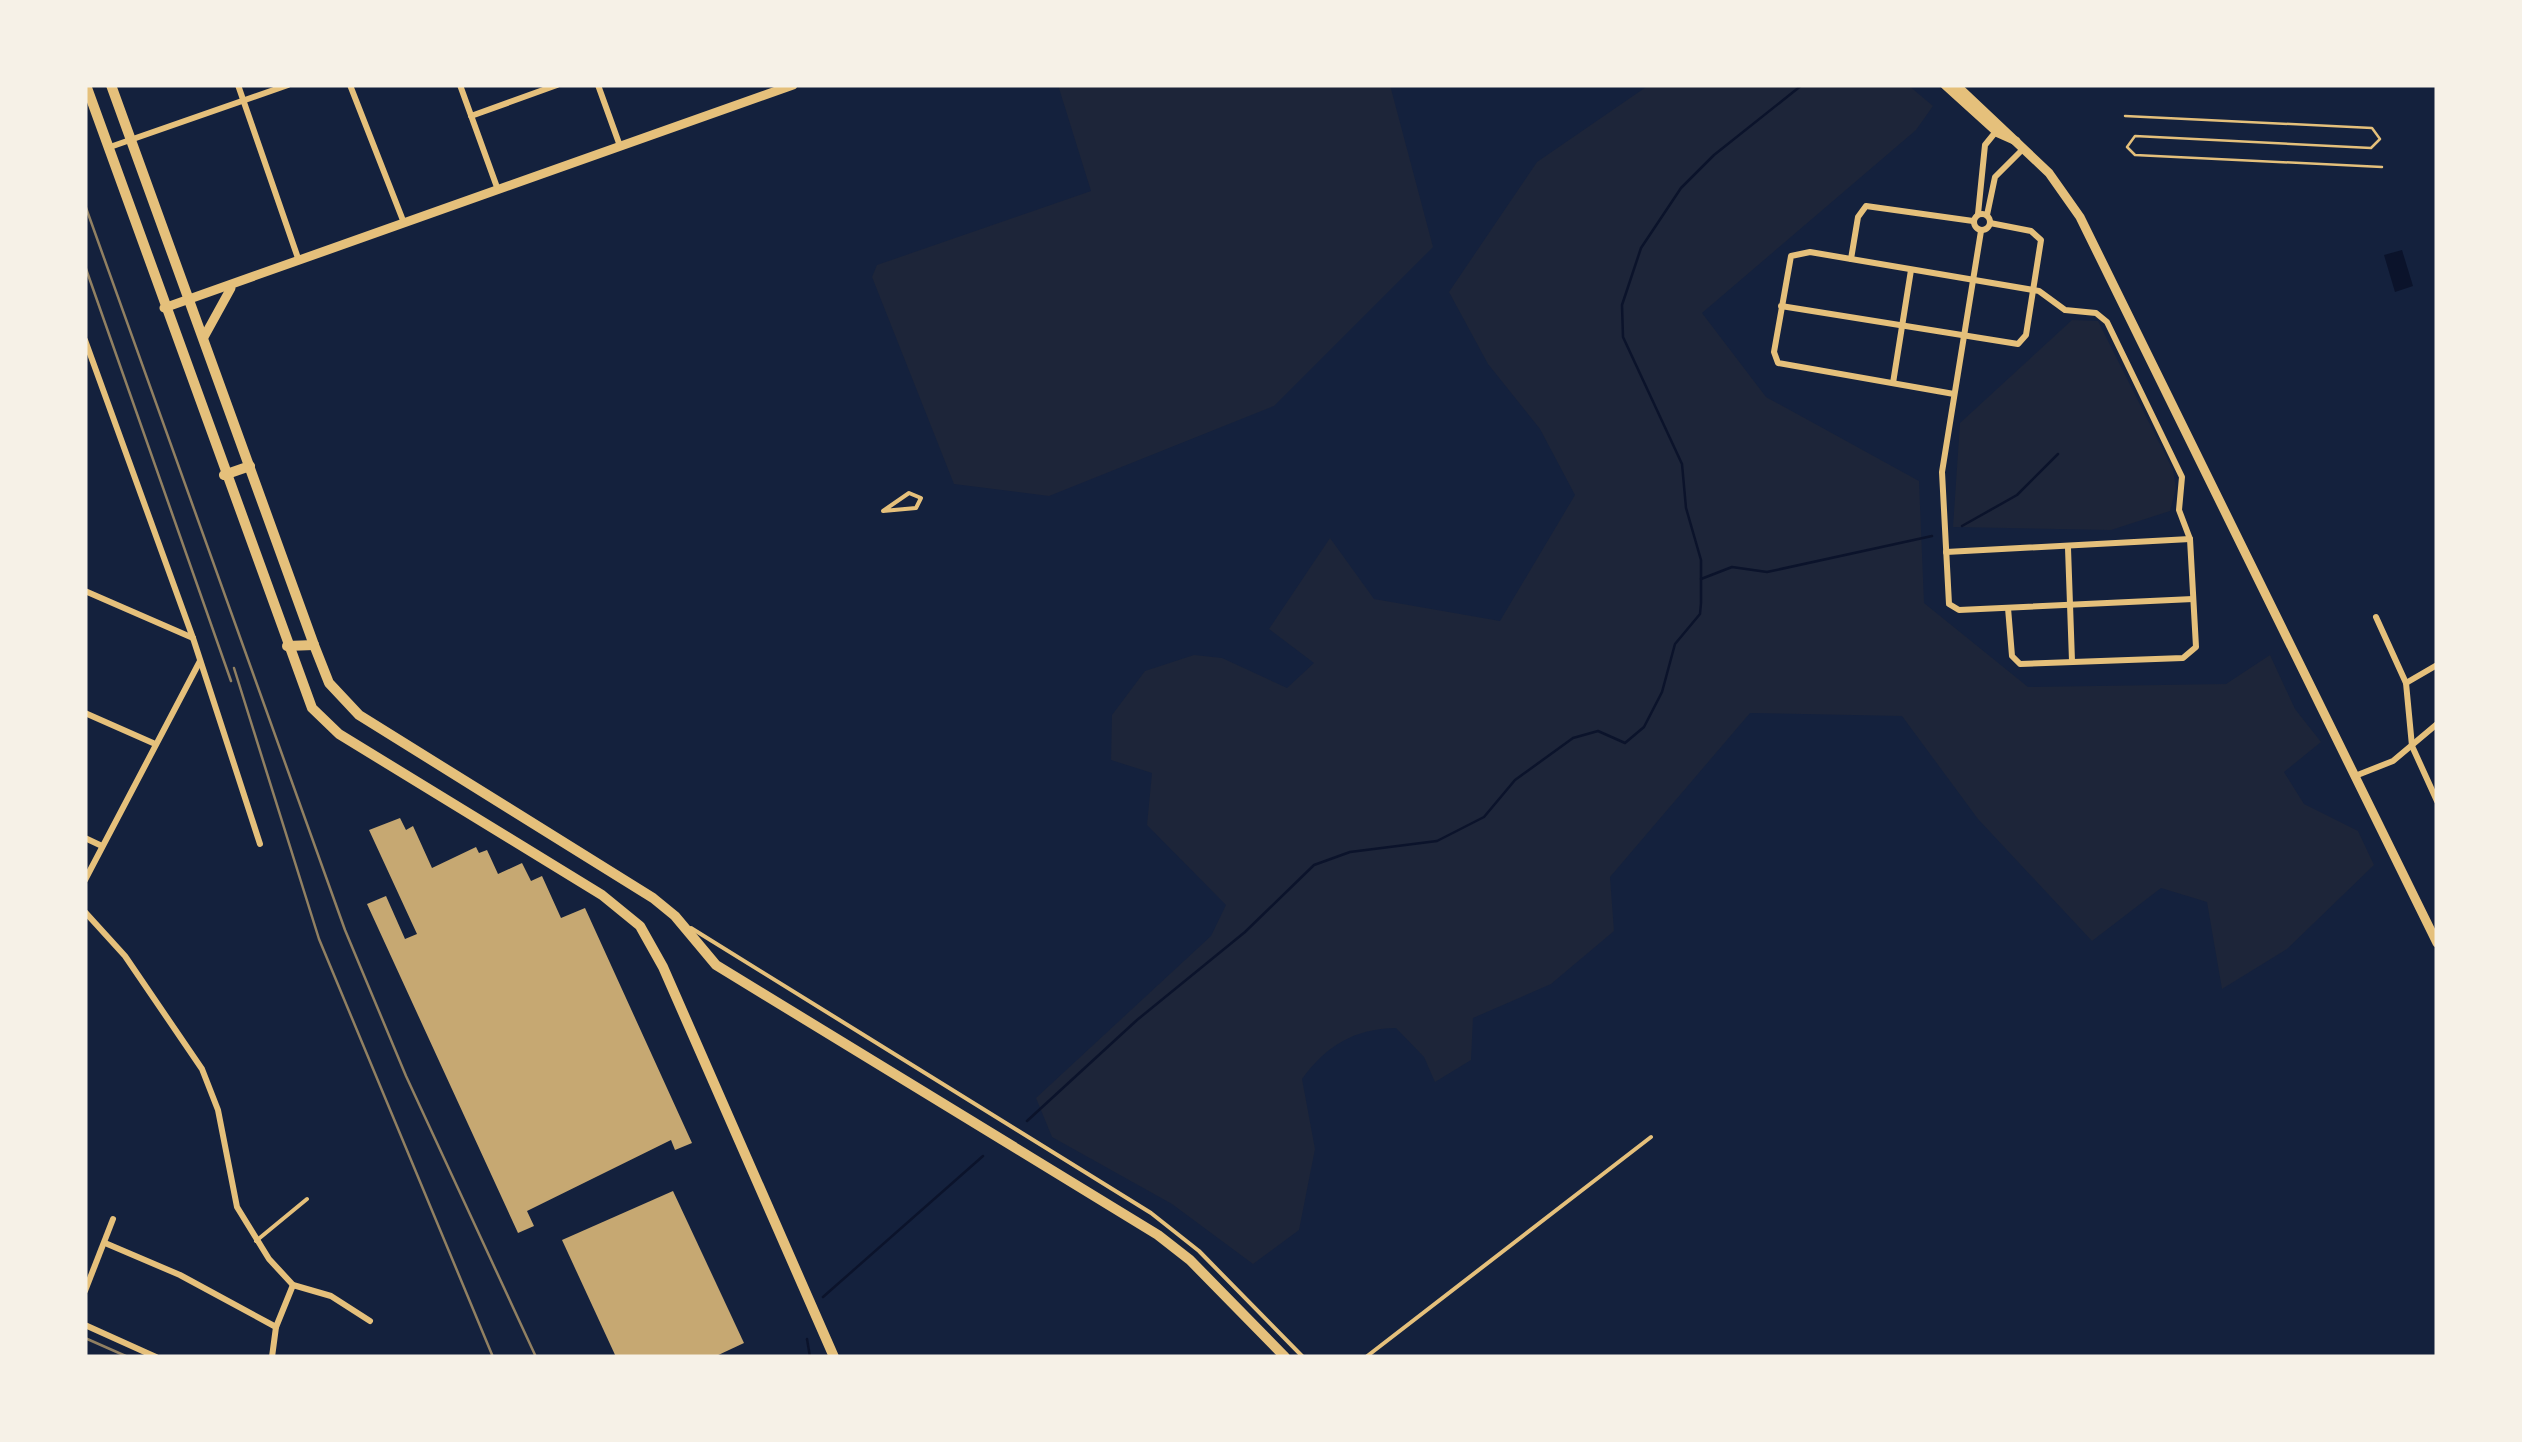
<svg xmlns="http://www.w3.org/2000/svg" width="2522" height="1442" font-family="'Nunito Sans',sans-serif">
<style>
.green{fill:#1d2539}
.water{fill:#0b132b}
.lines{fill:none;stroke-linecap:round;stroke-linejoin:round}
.stream{stroke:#0b132b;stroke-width:2.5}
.building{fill:#c6a872}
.path{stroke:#e5c07b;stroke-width:2.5}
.service{stroke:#e5c07b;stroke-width:4}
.minor{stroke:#e5c07b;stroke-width:6}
.secondary{stroke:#e5c07b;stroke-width:9}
.primary{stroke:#e5c07b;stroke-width:10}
.rail{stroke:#918062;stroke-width:2.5}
</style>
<rect width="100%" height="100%" fill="#14213d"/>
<g class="green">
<polygon points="1058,85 1390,85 1433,247 1274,406 1049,496 954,484 872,277 877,265 1091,191"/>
<path d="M1649 85H1908L1933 106 1916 130 1702 313 1766 397 1919 481 1924 603 2028 687 2226 684 2270 655 2295 709 2321 742 2284 772 2304 804 2358 831 2374 865 2287 949 2222 989 2207 902 2161 888 2092 941 1978 819 1902 716 1750 713 1610 877 1614 931 1551 984 1473 1018 1471 1060 1435 1082 1424 1057 1396 1028C1354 1029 1327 1045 1302 1079L1315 1149 1299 1230 1253 1264 1172 1204 1052 1137 1036 1098 1211 936 1226 905 1147 825 1152 773 1111 760 1112 715 1145 671 1194 655 1222 658 1287 688 1314 663 1269 629 1330 538 1374 599 1500 621 1575 495 1540 429 1488 364 1449 292 1537 162Z"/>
<polygon points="2072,320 2098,321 2173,470 2176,488 2170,511 2111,530 1953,527 1960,423"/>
</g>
<polygon class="water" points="2402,250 2413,286 2395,292 2384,255"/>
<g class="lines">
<g class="stream">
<polyline points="1962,526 2017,495 2058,454"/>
<polyline points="1701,579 1732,567 1767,572 1932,536"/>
<polyline points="1027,1121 1137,1020 1245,932 1314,865 1350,852 1437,841 1484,817 1515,780 1573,738 1598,731 1625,743 1644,727 1662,692 1675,644 1700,614 1701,603 1701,560 1686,508 1682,464 1623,337 1622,305 1641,248 1681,188 1714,155 1802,85"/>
<polyline points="823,1297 983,1156"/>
<polyline points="807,1339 810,1357"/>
</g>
</g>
<g class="building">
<polygon points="400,818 406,830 413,826 432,868 476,847 479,853 487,850 498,874 522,863 531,881 542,876 561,918 585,908 692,1143 675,1150 671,1140 527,1211 534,1226 518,1233 367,904 386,896 405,939 417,934 369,830"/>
<polygon points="673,1191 744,1343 714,1357 616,1357 562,1240"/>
</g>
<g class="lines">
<polyline class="path" points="2125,116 2372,128 2380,139 2371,148 2135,136 2127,147 2135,155 2382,167"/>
<g class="service">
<polygon points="909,493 921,498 916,508 883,511"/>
<polyline points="691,928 1151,1213 1199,1251 1303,1357"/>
<polyline points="256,1241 307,1199"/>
<polyline points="1366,1357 1651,1137"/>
</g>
<g class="minor">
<polyline points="238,85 299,261"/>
<polyline points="350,85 404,223"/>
<polyline points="460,85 498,190"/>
<polyline points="598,85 620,146"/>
<polyline points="471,116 557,85"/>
<polyline points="110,147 288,85"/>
<circle cx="1982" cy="222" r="8"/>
<polyline points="1978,214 1985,145 1998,129"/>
<polyline points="1987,215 1995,177 2024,148"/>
<polyline points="1981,231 1942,472 1949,604 1959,610 2193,599"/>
<polyline points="1851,259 1858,217 1866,206 1973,221"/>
<polyline points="1781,306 2018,344 2026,335 2041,240 2031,231 1990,223"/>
<polyline points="85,340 193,638 260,844"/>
<polyline points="1893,383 1911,270"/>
<polyline points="1954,394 1778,363 1774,352 1791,256 1810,252 2039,291 2065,310 2096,313 2107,322 2182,477 2179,510 2190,539 2196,647 2183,658 2020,664 2012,656 2008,608"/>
<polyline points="2068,548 2072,661"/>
<polyline points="1946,552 2190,539"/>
<polyline points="85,591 193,638"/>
<polyline points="2376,617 2406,683 2412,746 2437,801"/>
<polyline points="2406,683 2437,665"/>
<polyline points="85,713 153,743"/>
<polyline points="2355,776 2393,761 2437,724"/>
<polyline points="85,838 102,846"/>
<polyline points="85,880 200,661"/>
<polyline points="85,912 125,956 202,1069 218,1110 237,1207 269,1259 293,1285 331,1296 370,1321"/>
<polyline points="105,1243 180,1275 276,1327"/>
<polyline points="85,1291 113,1219"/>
<polyline points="85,1325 156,1357"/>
<polyline points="272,1357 276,1327 293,1285"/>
</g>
<g class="secondary">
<polyline points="1945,85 1998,133 2016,141"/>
<polyline points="1956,85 2049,173 2080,217 2437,943"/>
<polyline points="164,308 793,85"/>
<polyline points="204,337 231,288"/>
</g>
<g class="primary">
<polyline points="86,85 312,708 339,734 602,895 640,926 663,967 834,1357"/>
<polyline points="111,85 314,645 329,683 359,715 653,898 675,916 716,965 1158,1235 1190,1260 1285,1357"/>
<polyline points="224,475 250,466"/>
<polyline points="287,646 314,645"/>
</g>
<g class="rail">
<polyline points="85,205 345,930 406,1076 536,1357"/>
<polyline points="85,266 231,681"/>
<polyline points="234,668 319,939 493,1357"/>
<polyline points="85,1338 128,1357"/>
</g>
</g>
<rect width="2522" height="1442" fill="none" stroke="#f6f1e7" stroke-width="175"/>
</svg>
